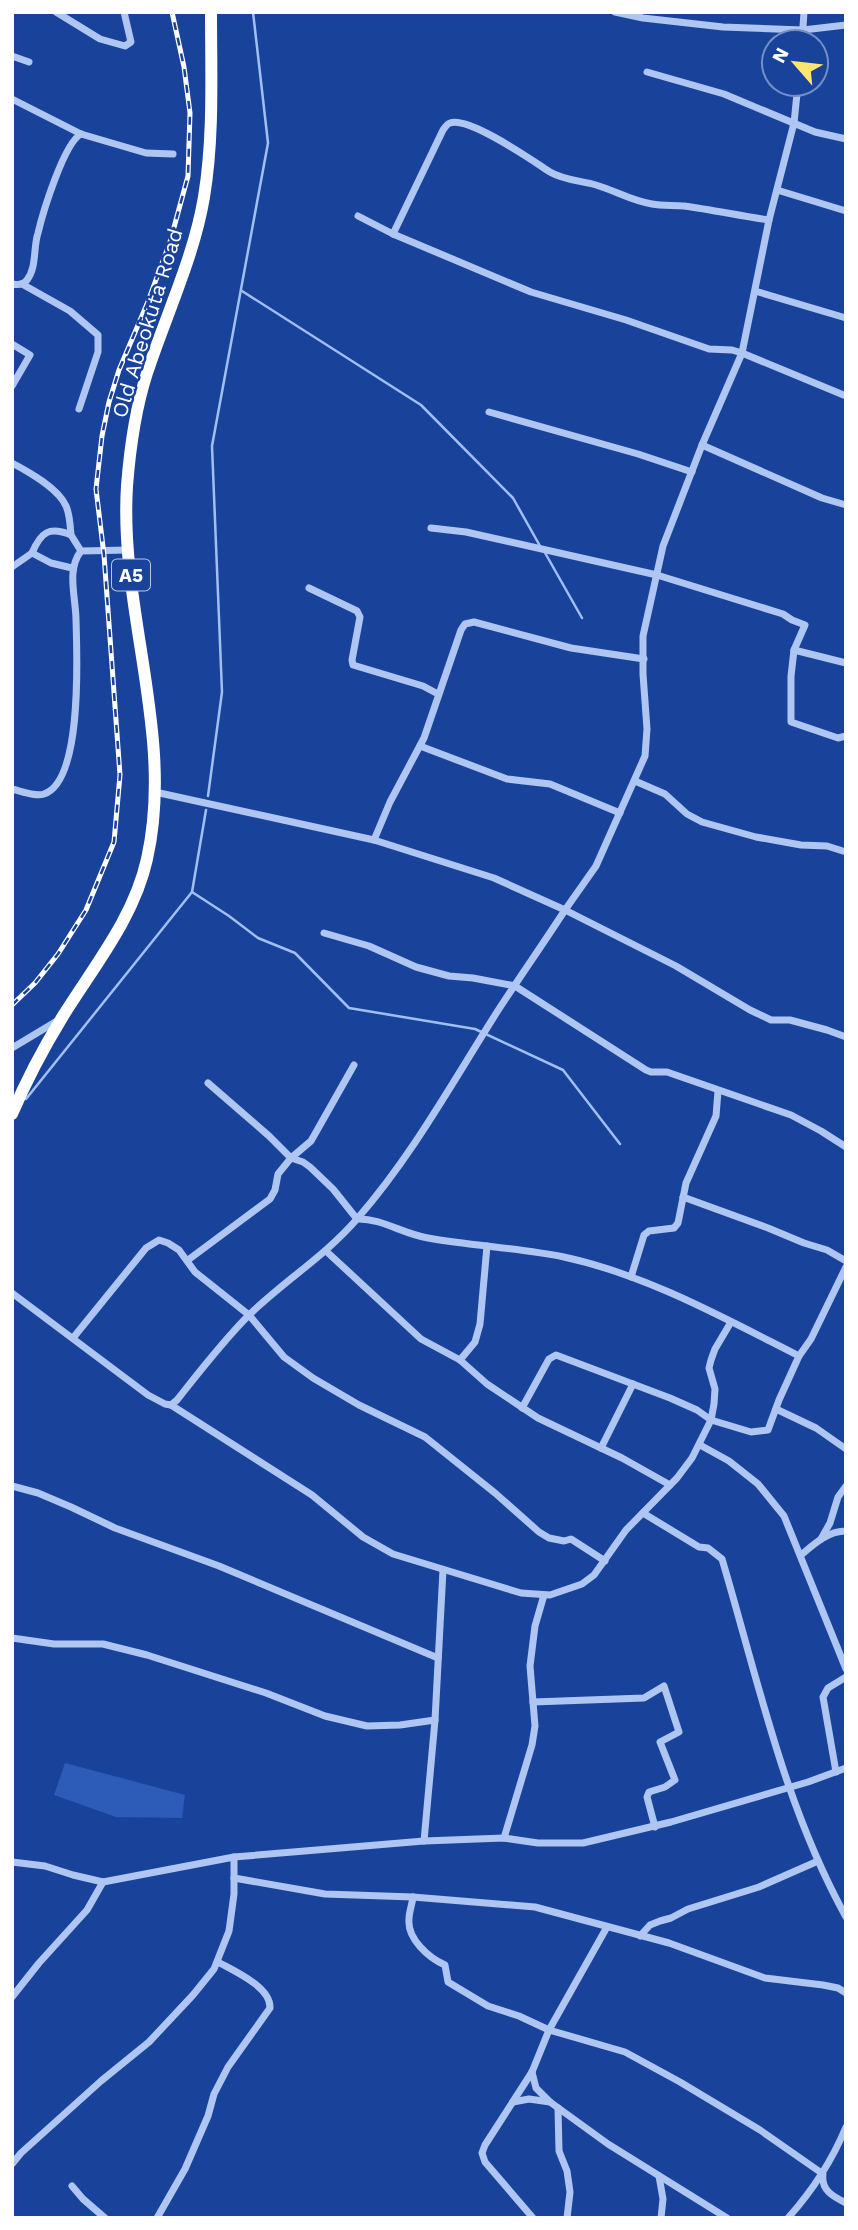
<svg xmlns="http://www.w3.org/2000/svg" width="858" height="2230" font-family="'Work Sans',sans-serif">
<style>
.green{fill:#2c5cb8}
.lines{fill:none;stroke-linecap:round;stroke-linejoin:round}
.stream{stroke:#a2bff4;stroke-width:2.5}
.street{stroke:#afc6f2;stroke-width:7}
.highway{stroke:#fff;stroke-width:12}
.rail-casing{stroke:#fff;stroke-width:5}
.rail{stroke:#19439b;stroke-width:2.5;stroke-dasharray:8;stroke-linecap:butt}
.labels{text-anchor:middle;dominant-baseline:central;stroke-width:5;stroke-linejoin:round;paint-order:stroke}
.shield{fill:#19439b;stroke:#bac7e1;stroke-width:2}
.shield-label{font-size:19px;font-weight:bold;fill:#fff}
.street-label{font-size:21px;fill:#fff;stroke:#19439b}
</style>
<rect width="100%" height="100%" fill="#19439b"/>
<polygon class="green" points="65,1763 185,1795 182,1818 116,1817 54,1795"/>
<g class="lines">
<g class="stream">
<polyline points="242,291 421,405 513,498 540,546"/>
<polyline points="544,551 582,618"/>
<polyline points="208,796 222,692 212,446 268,143 253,12"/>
<polyline points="192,892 229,916 258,938 295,953 349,1008 475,1029 563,1070 620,1144"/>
<polyline points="26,1099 192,892 206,810"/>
</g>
<g class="street">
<polyline points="56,12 100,39 125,46 131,42 124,12"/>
<polyline points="615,12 643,18 723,27 803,30 846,25"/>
<polyline points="802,42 804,12"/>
<polyline points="12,56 29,62"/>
<polyline points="647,72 724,94 815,132 846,139"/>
<polyline points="12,99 81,134 146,153 173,154"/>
<polyline points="777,190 846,211"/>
<polyline points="358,216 393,234 531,292 626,320 709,349 732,350 742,353 846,396"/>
<path d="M393 234 443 130C445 127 447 124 450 123 469 116 533 161 550 172 563 180 582 181 596 185 616 191 632 201 652 204 662 206 674 205 684 206 713 210 741 216 769 220"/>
<path d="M12 284C17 285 23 285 27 280 37 267 33 248 38 233 43 212 64 143 81 134"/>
<polyline points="22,284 70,311 98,335 98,352 79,409"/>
<polyline points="755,291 846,318"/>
<polyline points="12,344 30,355 12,386"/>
<polyline points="489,412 638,454 692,472"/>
<polyline points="702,445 822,498 846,505"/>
<path d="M12 463C29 472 58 488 66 506 70 515 70 525 71 535"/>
<polyline points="431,528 466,532 657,575 783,614 792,620 805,625 794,650 791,676 791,722 838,738 846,736"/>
<path d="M32 553C41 532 49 526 71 535L81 551"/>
<polyline points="12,567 32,553 51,563 72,568"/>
<polyline points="309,588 357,611 360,617 352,660 353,665 423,686 438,694"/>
<polyline points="794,650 846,663"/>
<polyline points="420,746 507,779 550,784 620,813"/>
<polyline points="635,781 665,794 687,814 702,822 756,837 801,845 827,846 846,852"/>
<path d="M12 789C21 791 36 797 44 794 83 781 77 654 76 620 76 598 66 570 81 551L128 550"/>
<polyline points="155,792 374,840 494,878 565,910 676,966 750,1010 771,1020 790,1020 827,1030 846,1037"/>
<polyline points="374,840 390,802 424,738 461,630 465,624 474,622 571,648 644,659"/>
<polyline points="324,933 369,946 416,967 449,976 473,978 515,986 646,1070 651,1072 667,1072 791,1115 821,1131 846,1147"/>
<polyline points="12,1048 57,1021"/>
<path d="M208 1083 269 1136 291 1158 303 1162 310 1167 333 1189 357 1219C381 1218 403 1234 428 1238 473 1246 519 1248 564 1257 647 1275 724 1318 799 1356"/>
<polyline points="683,1197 768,1228 804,1243 827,1250 846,1261"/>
<polyline points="326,1251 421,1339 460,1360 487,1384 538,1418 622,1458 670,1485"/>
<polyline points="188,1260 270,1199 275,1190 278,1174 291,1158 311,1141 354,1065"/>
<polyline points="631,1277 644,1235 649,1231 674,1228 678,1223 686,1183 716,1116 718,1091"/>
<path d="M12 1293 148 1395 165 1404 171 1405 177 1400C200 1371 223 1341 249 1315 284 1281 325 1256 357 1219 412 1156 452 1083 497 1012 519 978 543 944 565 910L596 866 645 756 647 729 643 674V636L663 546 702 445 742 353 769 220 794 123 798 84"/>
<polyline points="73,1338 146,1248 159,1240 168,1243 179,1250 195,1272 249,1315 284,1357 313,1378 359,1405 425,1437 495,1493 539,1532 549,1538 564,1541 571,1539 605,1561"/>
<polyline points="460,1360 475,1342 480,1324 487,1246"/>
<polyline points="171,1405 312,1495 363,1537 393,1554 521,1593 550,1595 582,1584 594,1575 626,1530 677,1478 692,1458 711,1420 714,1404 715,1389 709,1368 711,1360 715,1349 731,1322"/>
<polyline points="522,1408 549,1359 556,1355 670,1398 697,1410 711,1420 751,1432 768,1430 779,1400 799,1356 811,1339 846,1267"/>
<polyline points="776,1409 816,1428 846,1449"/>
<polyline points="700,1445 729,1461 758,1484 784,1516 846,1669"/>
<polyline points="601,1448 633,1384"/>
<polyline points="12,1486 38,1493 71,1507 115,1528 219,1566 438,1658"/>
<path d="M643 1513 699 1547 708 1548 722 1559C758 1680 784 1805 846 1917"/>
<polyline points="821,1539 830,1523 838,1497 846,1486"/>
<path d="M801 1555C814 1544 828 1531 846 1531"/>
<polyline points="12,1638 54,1644 103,1644 147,1655 266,1693 325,1716 367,1726 400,1725 435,1720"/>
<polyline points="533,1702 644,1698 664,1686 679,1732 660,1742 675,1780 665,1787 649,1792 647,1797 655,1827"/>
<polyline points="836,1772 823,1697 828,1688 846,1677"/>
<polyline points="504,1838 532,1745 535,1726 530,1666 535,1626 544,1595"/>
<polyline points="424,1841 435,1720 443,1570"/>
<polyline points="12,1862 45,1866 73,1875 103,1882 234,1857 424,1841 504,1838 538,1843 583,1843 671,1822 808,1782 846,1768"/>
<polyline points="234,1878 325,1894 413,1897 535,1907 669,1943 765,1978 823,1985 838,1988 846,1993"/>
<path d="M413 1897C412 1905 409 1912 409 1919 407 1939 429 1958 445 1965L448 1982 488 2006 519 2016 549 2030 625 2052 680 2082 760 2130 823 2174C821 2190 832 2196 846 2203"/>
<polyline points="640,1936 650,1925 660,1921 671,1918 688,1909 759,1887 818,1861"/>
<polyline points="12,1997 39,1963 87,1910 103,1882"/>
<polyline points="532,2072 536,2088 550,2102 608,2144 727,2218"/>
<polyline points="513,2102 529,2099 550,2102"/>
<polyline points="558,2108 559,2151 567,2171 570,2192 567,2218"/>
<polyline points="12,2164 21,2153 101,2081 149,2042 193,1995 214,1969 229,1931 234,1894 234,1857"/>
<polyline points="659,2176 663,2199 661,2218"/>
<polyline points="72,2186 83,2199 105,2218"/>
<path d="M157 2218 185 2169 208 2116 214 2094 228 2067 270 2008C271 1987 234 1971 218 1962"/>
<polyline points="533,2218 485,2162 482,2153 485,2145 532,2072 549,2030 607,1927"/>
<path d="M788 2218C813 2190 832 2161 846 2127"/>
</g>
<path class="highway" d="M12 1114C26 1081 44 1047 63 1016 94 966 134 918 147 859 175 735 119 611 127 486 130 447 135 410 147 373 166 315 194 257 204 197 214 137 211 73 211 12"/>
<g class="rail-casing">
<polyline id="rail" points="12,1005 35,983 58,954 86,910 114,842 120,775 104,555 96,489 102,436 109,402 119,370 147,304 170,242 188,176 190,113 184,67 172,12"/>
</g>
<use href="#rail" class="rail"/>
</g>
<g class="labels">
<rect class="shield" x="112" y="559.5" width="38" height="31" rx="5"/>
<g class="shield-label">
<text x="131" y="575">A5</text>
</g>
<g class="street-label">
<text transform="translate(147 323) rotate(-73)">Old Abeokuta Road</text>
</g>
</g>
<rect width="858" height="2230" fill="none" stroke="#ffffff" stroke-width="28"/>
<g transform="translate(795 63) rotate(298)"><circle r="33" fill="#19439b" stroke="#758ec3" stroke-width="2"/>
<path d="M0-5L12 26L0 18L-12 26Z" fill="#ffe570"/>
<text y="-10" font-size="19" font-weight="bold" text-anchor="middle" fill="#ffffff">N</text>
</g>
</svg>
